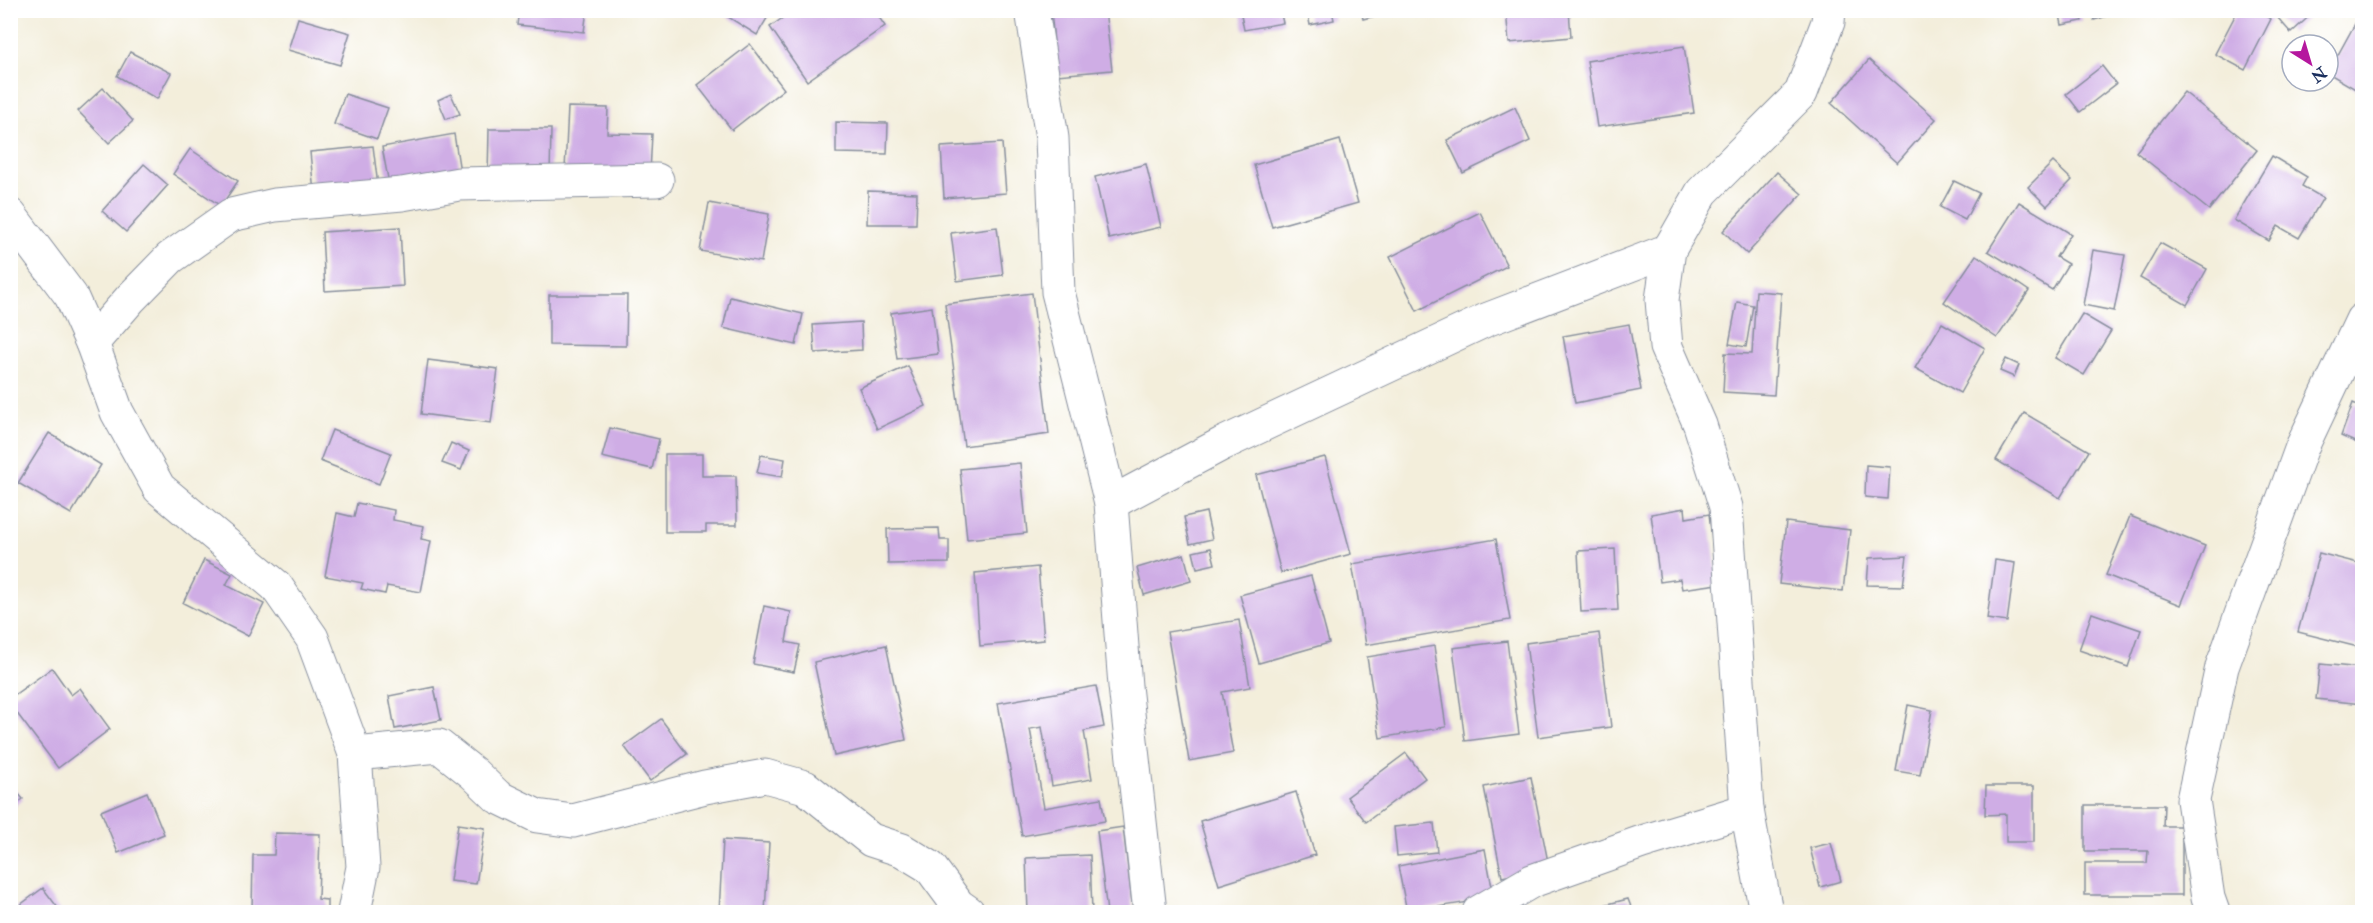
<svg xmlns="http://www.w3.org/2000/svg" width="2373" height="923" font-family="'IM FELL Double Pica',serif">
<style>
.building{fill:#cfade5}
.lines{fill:none;stroke-linecap:round;stroke-linejoin:round}
.street-casing{stroke:#878e9c;stroke-width:35}
.street{stroke:#fff;stroke-width:33}
</style>
<rect width="100%" height="100%" fill="#fff"/>
<filter id="ink" filterUnits="userSpaceOnUse"><feTurbulence type="fractalNoise" baseFrequency=".0167" numOctaves="2"/><feDisplacementMap in="SourceGraphic" scale="12" xChannelSelector="R" yChannelSelector="G"/><feConvolveMatrix kernelMatrix="1 2 1 2 8 2 1 2 1" color-interpolation-filters="sRGB"/></filter>
<filter id="wash" filterUnits="userSpaceOnUse"><feTurbulence type="fractalNoise" baseFrequency=".008" numOctaves="4" result="noise"/><feDisplacementMap in="SourceGraphic" scale="24" xChannelSelector="R" yChannelSelector="G"/><feGaussianBlur stdDeviation="1.35" result="paint"/><feColorMatrix in="noise" values="0 0 0 0 0 0 0 0 0 0 0 0 0 0 0 0 0 1.4 0 .05"/><feComposite in="paint" operator="in"/></filter>
<g filter="url(#wash)">
<rect width="100%" height="100%" fill="#f3eedb"/>
<g id="blocks">
<g class="building">
<polygon points="519,10 587,10 584,32 517,25"/>
<polygon points="717,10 772,10 757,35"/>
<polygon points="794,10 874,10 885,26 807,81 770,27"/>
<polygon points="1051,10 1105,10 1112,70 1057,75"/>
<polygon points="1240,10 1280,10 1283,23 1244,30"/>
<polygon points="1307,10 1332,10 1334,20 1310,25"/>
<polygon points="1361,10 1395,10 1395,11 1363,19"/>
<polygon points="1506,10 1569,10 1571,37 1509,43"/>
<polygon points="1702,10 1753,10 1753,12 1702,15"/>
<polygon points="2059,10 2080,10 2082,21 2062,25"/>
<polygon points="2091,10 2124,10 2124,11 2094,20"/>
<polygon points="2238,10 2254,10 2271,19 2245,70 2215,54"/>
<polygon points="2271,10 2316,10 2291,33"/>
<polygon points="2362,11 2362,93 2328,73"/>
<polygon points="298,18 350,33 340,65 288,50"/>
<polygon points="750,44 784,89 732,130 697,85"/>
<polygon points="1684,46 1694,113 1597,127 1587,61"/>
<polygon points="130,52 171,73 157,99 117,76"/>
<polygon points="1869,60 1936,119 1897,163 1831,103"/>
<polygon points="2102,66 2116,84 2080,112 2066,94"/>
<polygon points="103,88 133,121 109,143 78,111"/>
<polygon points="2184,92 2257,150 2209,210 2136,152"/>
<polygon points="345,94 388,108 377,139 334,124"/>
<polygon points="451,94 460,114 446,119 438,100"/>
<polygon points="568,107 608,108 607,133 652,134 650,173 565,170"/>
<polygon points="1515,107 1530,141 1463,173 1447,140"/>
<polygon points="836,122 888,123 887,154 836,153"/>
<polygon points="489,129 551,129 550,176 488,176"/>
<polygon points="454,134 460,172 389,184 382,147"/>
<polygon points="1340,140 1358,203 1272,227 1254,165"/>
<polygon points="1002,143 1006,193 944,198 941,147"/>
<polygon points="373,146 378,186 314,193 310,152"/>
<polygon points="190,149 238,181 221,206 173,174"/>
<polygon points="2272,156 2307,177 2302,186 2323,198 2299,238 2278,226 2269,241 2234,220"/>
<polygon points="2053,162 2072,180 2047,206 2028,187"/>
<polygon points="144,164 168,185 126,232 102,211"/>
<polygon points="1146,164 1161,227 1109,239 1095,177"/>
<polygon points="1777,172 1802,194 1747,254 1723,231"/>
<polygon points="1954,181 1979,193 1965,220 1940,207"/>
<polygon points="868,191 917,193 916,224 867,224"/>
<polygon points="2019,202 2071,234 2056,257 2068,264 2052,290 1988,251"/>
<polygon points="709,203 769,214 761,262 700,251"/>
<polygon points="1480,212 1507,266 1417,311 1390,257"/>
<polygon points="400,227 403,286 325,291 322,232"/>
<polygon points="997,227 1003,275 957,281 951,233"/>
<polygon points="2160,243 2207,269 2187,305 2140,278"/>
<polygon points="2093,250 2125,255 2114,311 2083,305"/>
<polygon points="1976,255 2029,291 1997,338 1944,302"/>
<polygon points="1756,291 1781,293 1774,395 1723,392 1725,353 1752,354"/>
<polygon points="1032,293 1049,434 964,446 945,304"/>
<polygon points="549,295 627,295 626,346 549,345"/>
<polygon points="730,297 803,314 796,345 723,328"/>
<polygon points="1737,302 1753,305 1746,347 1729,344"/>
<polygon points="932,307 938,354 897,359 891,313"/>
<polygon points="2082,314 2111,331 2084,375 2055,358"/>
<polygon points="861,322 862,350 815,353 813,325"/>
<polygon points="1942,323 1985,348 1960,393 1915,368"/>
<polygon points="1629,324 1641,390 1575,403 1563,336"/>
<polygon points="2006,359 2019,365 2014,377 2000,371"/>
<polygon points="428,360 498,369 491,423 421,414"/>
<polygon points="908,366 926,406 877,429 859,388"/>
<polygon points="2353,403 2362,407 2362,445 2341,436"/>
<polygon points="2024,413 2089,451 2060,498 1996,460"/>
<polygon points="610,428 659,439 652,469 602,457"/>
<polygon points="332,430 391,453 379,484 320,461"/>
<polygon points="49,433 101,465 71,514 18,483"/>
<polygon points="451,443 469,451 461,470 442,463"/>
<polygon points="665,454 702,454 702,476 736,476 737,525 706,525 706,532 665,532"/>
<polygon points="761,455 785,459 782,477 757,473"/>
<polygon points="1325,457 1351,554 1281,573 1256,475"/>
<polygon points="1020,463 1027,533 967,539 960,469"/>
<polygon points="1866,465 1890,467 1888,499 1865,497"/>
<polygon points="357,503 394,510 393,520 424,526 421,539 431,541 421,592 387,586 385,594 361,589 363,583 325,576 337,513 354,517"/>
<polygon points="1685,508 1686,518 1709,514 1718,584 1682,589 1680,579 1660,582 1651,514"/>
<polygon points="1206,512 1212,539 1190,544 1184,517"/>
<polygon points="2130,516 2205,546 2181,605 2106,575"/>
<polygon points="1786,522 1850,530 1843,591 1779,584"/>
<polygon points="939,528 940,540 949,540 949,563 888,564 887,529"/>
<polygon points="1496,539 1510,620 1366,645 1352,564"/>
<polygon points="1211,548 1215,564 1197,568 1193,552"/>
<polygon points="1615,549 1618,610 1581,612 1578,551"/>
<polygon points="2319,553 2362,564 2362,648 2298,632"/>
<polygon points="1184,554 1191,581 1144,595 1137,568"/>
<polygon points="1907,556 1903,586 1867,585 1869,558"/>
<polygon points="204,560 232,574 226,585 264,604 248,636 183,603"/>
<polygon points="1995,560 2015,563 2007,622 1987,619"/>
<polygon points="1038,567 1044,640 980,646 975,573"/>
<polygon points="1311,576 1329,643 1259,663 1240,595"/>
<polygon points="764,606 791,612 786,642 800,645 794,672 753,664"/>
<polygon points="2092,613 2141,630 2128,667 2079,650"/>
<polygon points="1239,620 1250,687 1222,692 1233,753 1189,761 1167,632"/>
<polygon points="1599,633 1611,727 1538,737 1526,643"/>
<polygon points="1507,641 1519,734 1465,741 1453,648"/>
<polygon points="886,645 906,740 834,756 814,662"/>
<polygon points="1434,646 1446,727 1380,738 1367,657"/>
<polygon points="2320,664 2362,668 2362,704 2316,699"/>
<polygon points="52,668 71,695 80,688 110,729 58,768 10,704 10,698"/>
<polygon points="1096,686 1104,727 1084,731 1092,779 1052,786 1042,727 1030,729 1044,808 1101,798 1105,821 1022,836 998,703"/>
<polygon points="434,687 441,720 395,729 389,696"/>
<polygon points="1908,705 1932,710 1920,775 1896,771"/>
<polygon points="661,719 687,754 650,781 624,746"/>
<polygon points="1406,753 1425,778 1366,822 1347,797"/>
<polygon points="1531,777 1549,867 1502,877 1484,787"/>
<polygon points="10,784 23,799 10,810"/>
<polygon points="1986,786 2034,786 2034,842 2006,842 2006,814 1985,815"/>
<polygon points="147,792 164,834 118,853 101,811"/>
<polygon points="1296,792 1315,855 1219,885 1200,821"/>
<polygon points="2085,805 2164,805 2163,826 2182,826 2182,895 2085,895 2085,863 2147,863 2148,851 2085,851"/>
<polygon points="1434,823 1437,852 1397,856 1394,827"/>
<polygon points="458,824 485,828 476,884 450,881"/>
<polygon points="1123,827 1133,912 1107,912 1097,831"/>
<polygon points="275,833 320,834 318,899 327,900 327,912 252,912 253,855 274,855"/>
<polygon points="723,840 769,843 765,912 719,912"/>
<polygon points="1831,843 1841,881 1820,887 1810,848"/>
<polygon points="1485,849 1494,898 1407,912 1398,866"/>
<polygon points="1090,855 1092,912 1028,912 1026,858"/>
<polygon points="43,888 61,912 19,912 16,908"/>
<polygon points="1628,899 1633,912 1576,912"/>
</g>
</g>
</g>
<g filter="url(#ink)">
<use href="#blocks" fill-opacity="0" stroke="#878e9c" stroke-width="1.5"/>
<g class="lines">
<g class="street-casing">
<g id="street">
<polyline points="1032,10 1052,138 1058,292 1111,503 1125,686 1150,912"/>
<polyline points="10,215 71,296 92,343 117,412 159,488 276,586 312,638 355,754 363,867 354,912"/>
<polyline points="92,343 130,299 170,258 231,215 275,205 402,194 459,184 657,180"/>
<polyline points="1111,503 1222,444 1486,320 1669,250"/>
<polyline points="355,754 439,746 473,773 498,797 537,816 573,821 705,787 765,776 805,787 871,840 902,850 930,867 958,905 968,912"/>
<polyline points="1479,912 1532,881 1642,842 1747,810"/>
<polyline points="1766,912 1747,810 1726,507 1700,425 1666,347 1662,300 1669,250 1702,192 1801,93 1828,22 1829,10"/>
<polyline points="2213,912 2208,898 2193,800 2222,667 2302,447 2362,320"/>
</g>
</g>
<use href="#street" class="street"/>
</g>
</g>
<rect width="2373" height="923" fill="none" stroke="#fff" stroke-width="36"/>
<g transform="translate(2310 63) rotate(143)"><circle r="28" fill="#ffffff" stroke="#a4acbf" stroke-width="1.5"/>
<path d="M0-4.5L10 22L0 15L-10 22Z" fill="#b5179e"/>
<text y="-9" font-size="16" font-weight="bold" text-anchor="middle" fill="#1b2f5e">N</text>
</g>
</svg>
